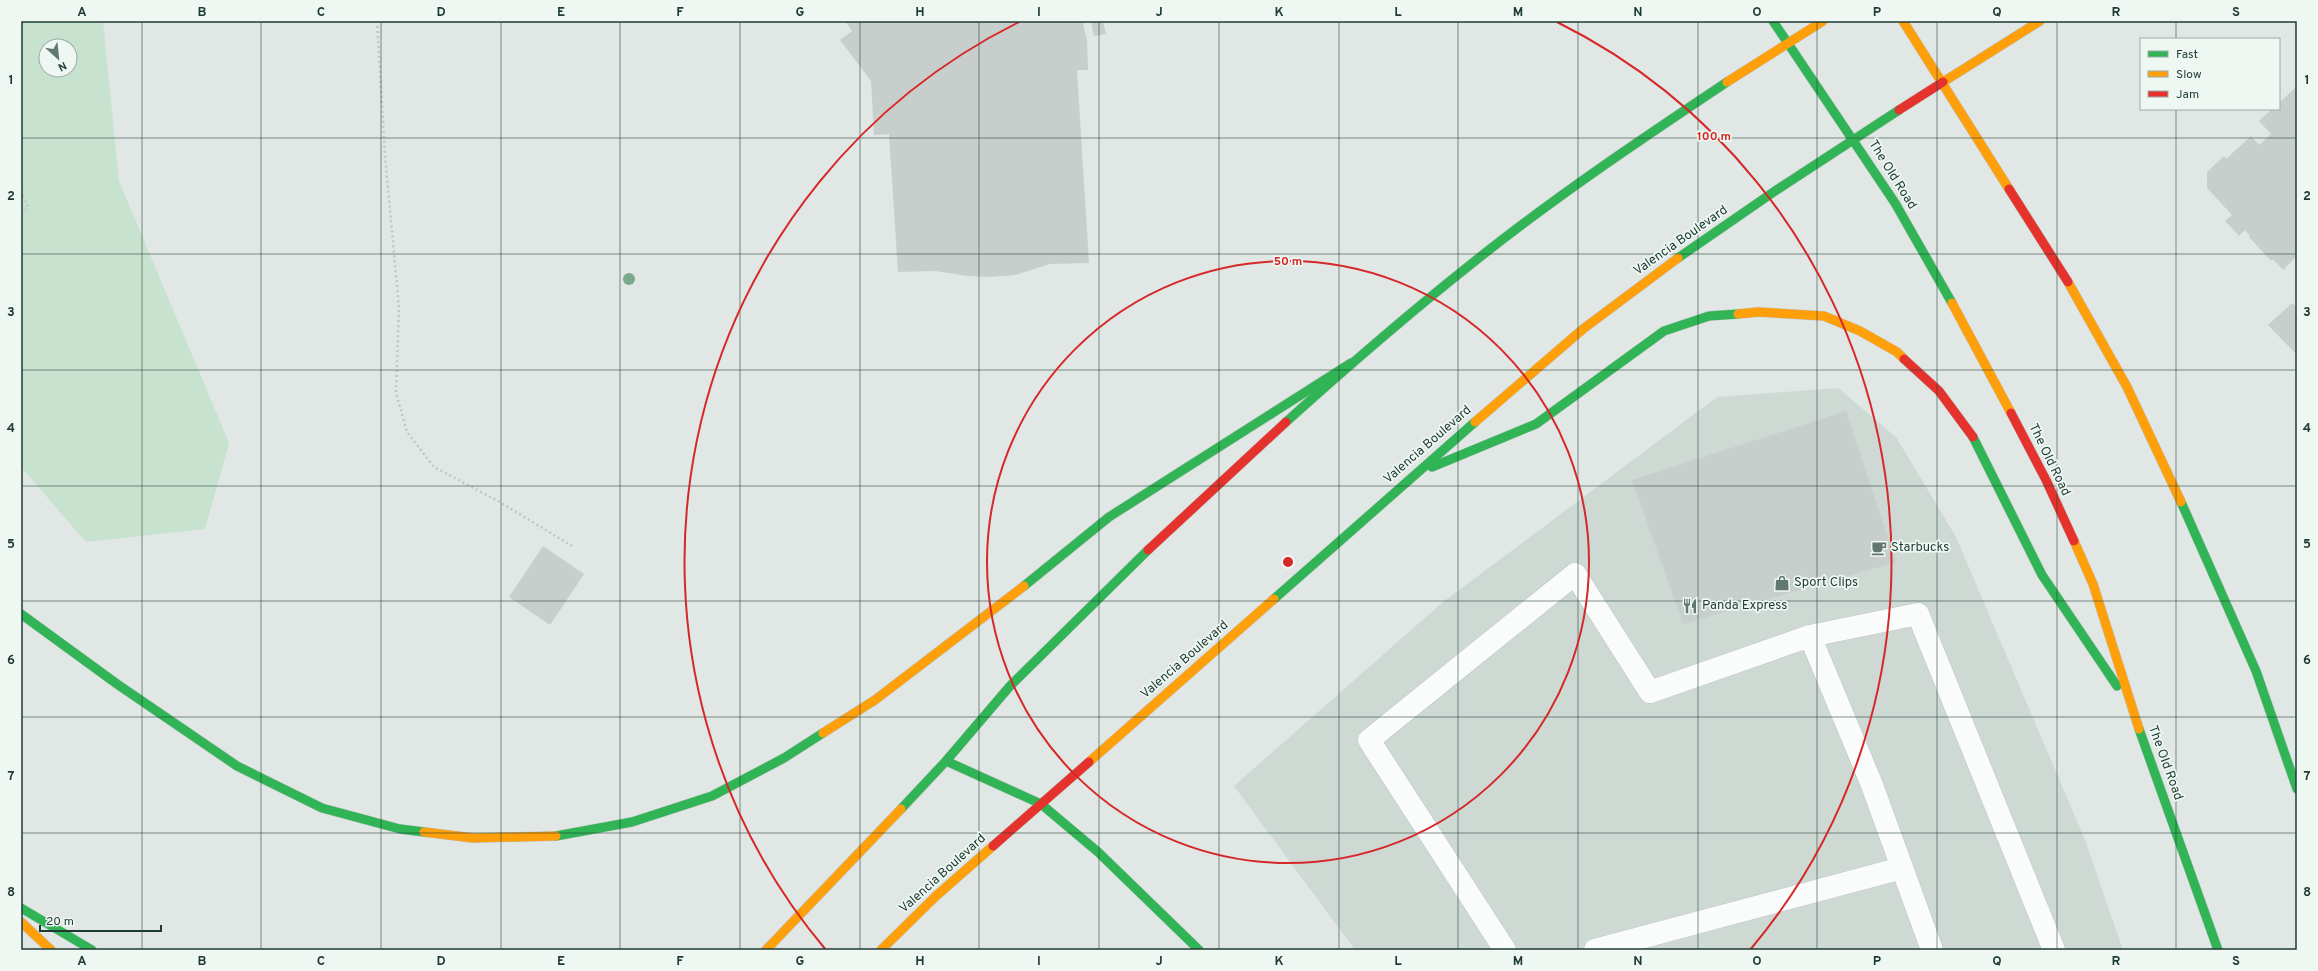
<svg xmlns="http://www.w3.org/2000/svg" width="2318" height="971" font-family="Overpass,sans-serif">
<style>
.built{fill:#ced9d4}
.green{fill:#c8e2d0;fill-rule:evenodd}
.building{fill:#c8cecc}
.lines{fill:none;stroke-linecap:round;stroke-linejoin:round}
.lane-casing{stroke:#bdc4c1;stroke-width:23}
.fast-casing{stroke:#bdc5c2;stroke-width:10}
.slow-casing{stroke:#bdc5c2;stroke-width:10}
.jam-casing{stroke:#bdc5c2;stroke-width:10}
.path{stroke:#bfc7c5;stroke-width:2.5;stroke-dasharray:2 3;stroke-linecap:butt}
.lane{stroke:#fafbfb;stroke-width:22}
.fast{stroke:#30b455;stroke-width:9}
.slow{stroke:#ff9f0a;stroke-width:9}
.jam{stroke:#e5322d;stroke-width:9}
.tree{fill:#7aa88c}
.grid{fill:none;stroke:#1e3b33;stroke-width:1;stroke-opacity:0.55}
.ring{fill:none;stroke:#d62828;stroke-width:2}
.labels{text-anchor:middle;dominant-baseline:central;stroke-width:3.5;stroke-linejoin:round;paint-order:stroke}
.street-label{font-size:13px;fill:#1e3b33;stroke:#eef7f2}
.poi-label{font-size:13px;fill:#1e3b33;stroke:#eef7f2;text-anchor:start}
.centre{fill:#d62828;stroke:#eef7f2;stroke-width:2}
.ring-label{font-size:12px;text-anchor:middle;font-weight:bold;fill:#d62828;stroke:#eef7f2;stroke-width:3.5;stroke-linejoin:round;paint-order:stroke}
.neatline{fill:none;stroke:#1e3b33;stroke-width:1.5}
.grid-label{font-size:13px;text-anchor:middle;font-weight:bold;fill:#1e3b33}
</style>
<rect width="100%" height="100%" fill="#e0e7e4"/>
<polygon class="built" points="1838,388 1896,437 1956,537 2085,840 2123,950 1355,950 1234,786 1443,602 1717,397"/>
<path class="green" d="M21 21H103L119 181 229 443 205 529 86 542 21 467ZM46 46H70V70H46Z"/>
<g class="building">
<polygon points="845,21 1090,21 1083,23 1087,41 1088,70 1077,70 1089,263 1050,264 1015,275 990,277 968,276 935,271 898,272 889,134 874,135 871,81 840,40 852,31"/>
<polygon points="1091,21 1103,21 1106,34 1094,36"/>
<polygon points="2297,86 2297,256 2283,270 2273,259 2271,261 2249,237 2250,236 2245,230 2239,236 2225,221 2232,215 2207,188 2207,172 2224,156 2226,159 2251,136 2259,145 2271,134 2259,121 2272,109 2279,109 2279,103"/>
<polygon points="2292,303 2297,308 2297,355 2268,325"/>
<polygon points="1846,411 1896,562 1683,624 1632,480"/>
<polygon points="543,546 584,574 550,625 509,597"/>
</g>
<g class="lines">
<g class="lane-casing">
<g id="lane">
<polyline points="1505,950 1369,740 1575,574 1650,692 1810,636"/>
<polyline points="1595,950 1902,868"/>
<polyline points="1932,950 1872,785 1810,636 1918,614 2054,950"/>
</g>
</g>
<g class="fast-casing">
<g id="fast">
<polyline points="1773,21 1895,203 1952,303"/>
<polyline points="1678,258 1775,191 1899,110"/>
<path d="M1286 422C1346 368 1407 315 1470 265 1552 199 1640 140 1727 82"/>
<polyline points="1973,437 2042,575 2117,686"/>
<polyline points="1432,467 1536,424 1664,331 1709,316 1738,314"/>
<polyline points="2181,502 2256,671 2297,789"/>
<polyline points="1024,586 1109,517 1351,363"/>
<polyline points="1274,599 1475,422"/>
<polyline points="21,614 117,684 237,766 322,808 400,829 424,832"/>
<polyline points="2139,729 2218,950"/>
<polyline points="946,761 1041,804 1098,852 1199,950"/>
<polyline points="901,809 946,761 1010,686 1148,550"/>
<polyline points="556,836 632,822 712,796 784,758 823,733"/>
<polyline points="21,908 92,950"/>
</g>
</g>
<g class="slow-casing">
<g id="slow">
<polyline points="1903,21 2009,189"/>
<polyline points="1727,82 1823,21"/>
<polyline points="1943,82 2040,21"/>
<polyline points="2068,282 2127,387 2181,502"/>
<polyline points="1952,303 2011,413"/>
<polyline points="1738,314 1758,312 1824,316 1860,331 1897,352 1904,359"/>
<polyline points="1475,422 1583,329 1678,258"/>
<polyline points="2074,541 2093,584 2139,729"/>
<polyline points="823,733 875,700 1024,586"/>
<polyline points="1089,762 1274,599"/>
<polyline points="424,832 473,838 556,836"/>
<polyline points="21,922 51,950"/>
<polyline points="766,950 901,809"/>
<polyline points="881,950 936,896 993,846"/>
</g>
</g>
<g class="jam-casing">
<g id="jam">
<polyline points="1899,110 1943,82"/>
<polyline points="2009,189 2068,282"/>
<polyline points="1904,359 1939,391 1973,437"/>
<polyline points="2011,413 2046,480 2074,541"/>
<polyline points="1148,550 1286,422"/>
<polyline points="993,846 1089,762"/>
</g>
</g>
<g class="path">
<polyline points="377,21 385,155 399,308 396,393 407,432 434,467 498,501 572,546"/>
<polyline points="21,191 28,207 21,215"/>
</g>
<use href="#lane" class="lane"/>
<use href="#fast" class="fast"/>
<use href="#slow" class="slow"/>
<use href="#jam" class="jam"/>
</g>
<circle class="tree" cx="629" cy="279" r="6"/>
<path class="grid" d="M142 21V950M261 21V950M381 21V950M501 21V950M620 21V950M740 21V950M860 21V950M979 21V950M1099 21V950M1219 21V950M1339 21V950M1458 21V950M1578 21V950M1698 21V950M1817 21V950M1937 21V950M2057 21V950M2176 21V39M2176 109V950M21 138H2297M21 254H2297M21 370H2297M21 486H2297M21 601H2297M21 717H2297M21 833H2297"/>
<g class="ring">
<circle cx="1288" cy="562" r="301"/>
<path d="M826 950A603 603 0 0 1 1019 22M1557 22A603 603 0 0 1 1750 950"/>
</g>
<defs>
<g id="cafe-bare" transform="scale(1.2)"><path d="M-5.5-4.5H6V0H3Q3 3.5 0 3.5H-2.5Q-5.5 3.5-5.5 0ZM3-3.2v2h1.7v-2ZM-6 4.5H4V6H-6Z" fill="#627771" stroke="#eef7f2" stroke-width="2.5" paint-order="stroke"/></g>
<g id="shop-bare" transform="scale(1.2)"><path d="M-5-2.5h2.3a2.7 3.5 0 0 1 5.4 0H5L5.5 6h-11ZM-1.5-2.5h3a1.5 2.3 0 0 0-3 0Z" fill="#627771" stroke="#eef7f2" stroke-width="2.5" paint-order="stroke"/></g>
<g id="restaurant-bare" transform="scale(1.2)"><path d="M-5-6h1v4h1v-4h1v4h1v-4h1v5L-1.5 .5V6h-2V.5L-5-1ZM5-6V6H3V1.5H1.5Q1.5-4 5-6Z" fill="#627771" stroke="#eef7f2" stroke-width="2.5" paint-order="stroke"/></g>
</defs>
<g fill-rule="evenodd">
<use href="#cafe-bare" x="1879" y="548"/>
<use href="#shop-bare" x="1782" y="583"/>
<use href="#restaurant-bare" x="1690" y="606"/>
</g>
<g class="labels">
<g class="street-label">
<text transform="translate(1892 175) rotate(58)">The Old Road</text>
<text transform="translate(1681 241) rotate(-35)">Valencia Boulevard</text>
<text transform="translate(1428 445) rotate(-41)">Valencia Boulevard</text>
<text transform="translate(2049 460) rotate(64)">The Old Road</text>
<text transform="translate(1185 660) rotate(-41)">Valencia Boulevard</text>
<text transform="translate(2165 763) rotate(70)">The Old Road</text>
<text transform="translate(943 874) rotate(-42)">Valencia Boulevard</text>
</g>
<g class="poi-label">
<text x="1891" y="548">Starbucks</text>
<text x="1794" y="583">Sport Clips</text>
<text x="1702" y="606">Panda Express</text>
</g>
</g>
<circle cx="1288" cy="562" r="6" class="centre"/>
<g class="ring-label">
<text x="1714" y="140">100 m</text>
<text x="1288" y="265">50 m</text>
</g>
<rect width="2318" height="971" fill="none" stroke="#eef7f2" stroke-width="44"/>
<rect x="2140" y="38" width="140" height="72" fill="#eef7f2" stroke="#9baca6"/>
<rect x="2148" y="51" width="20" height="6" fill="#30b455" stroke="#9baca6"/>
<text x="2176" y="58" font-size="12" fill="#1e3b33">Fast</text>
<rect x="2148" y="71" width="20" height="6" fill="#ff9f0a" stroke="#9baca6"/>
<text x="2176" y="78" font-size="12" fill="#1e3b33">Slow</text>
<rect x="2148" y="91" width="20" height="6" fill="#e5322d" stroke="#9baca6"/>
<text x="2176" y="98" font-size="12" fill="#1e3b33">Jam</text>
<g transform="translate(58 58) rotate(153)"><circle r="19" fill="#eef7f2" stroke="#9baca6"/>
<path d="M0-3L7 15L0 10L-7 15Z" fill="#627771"/>
<text y="-6" font-size="11" font-weight="bold" text-anchor="middle" fill="#1e3b33">N</text>
</g>
<path d="M40 925v6h121v-6" fill="none" stroke="#1e3b33" stroke-width="2"/>
<text x="46" y="925" font-size="12" fill="#1e3b33" stroke="#eef7f2" stroke-width="3" paint-order="stroke">20 m</text>
<rect x="22" y="22" width="2274" height="927" class="neatline"/>
<g class="grid-label">
<text x="82" y="16">A</text>
<text x="202" y="16">B</text>
<text x="321" y="16">C</text>
<text x="441" y="16">D</text>
<text x="561" y="16">E</text>
<text x="680" y="16">F</text>
<text x="800" y="16">G</text>
<text x="920" y="16">H</text>
<text x="1039" y="16">I</text>
<text x="1159" y="16">J</text>
<text x="1279" y="16">K</text>
<text x="1398" y="16">L</text>
<text x="1518" y="16">M</text>
<text x="1638" y="16">N</text>
<text x="1757" y="16">O</text>
<text x="1877" y="16">P</text>
<text x="1997" y="16">Q</text>
<text x="2116" y="16">R</text>
<text x="2236" y="16">S</text>
<text x="11" y="84">1</text>
<text x="2307" y="84">1</text>
<text x="11" y="200">2</text>
<text x="2307" y="200">2</text>
<text x="11" y="316">3</text>
<text x="2307" y="316">3</text>
<text x="11" y="432">4</text>
<text x="2307" y="432">4</text>
<text x="11" y="548">5</text>
<text x="2307" y="548">5</text>
<text x="11" y="664">6</text>
<text x="2307" y="664">6</text>
<text x="11" y="780">7</text>
<text x="2307" y="780">7</text>
<text x="11" y="896">8</text>
<text x="2307" y="896">8</text>
<text x="82" y="965">A</text>
<text x="202" y="965">B</text>
<text x="321" y="965">C</text>
<text x="441" y="965">D</text>
<text x="561" y="965">E</text>
<text x="680" y="965">F</text>
<text x="800" y="965">G</text>
<text x="920" y="965">H</text>
<text x="1039" y="965">I</text>
<text x="1159" y="965">J</text>
<text x="1279" y="965">K</text>
<text x="1398" y="965">L</text>
<text x="1518" y="965">M</text>
<text x="1638" y="965">N</text>
<text x="1757" y="965">O</text>
<text x="1877" y="965">P</text>
<text x="1997" y="965">Q</text>
<text x="2116" y="965">R</text>
<text x="2236" y="965">S</text>
</g>
</svg>
